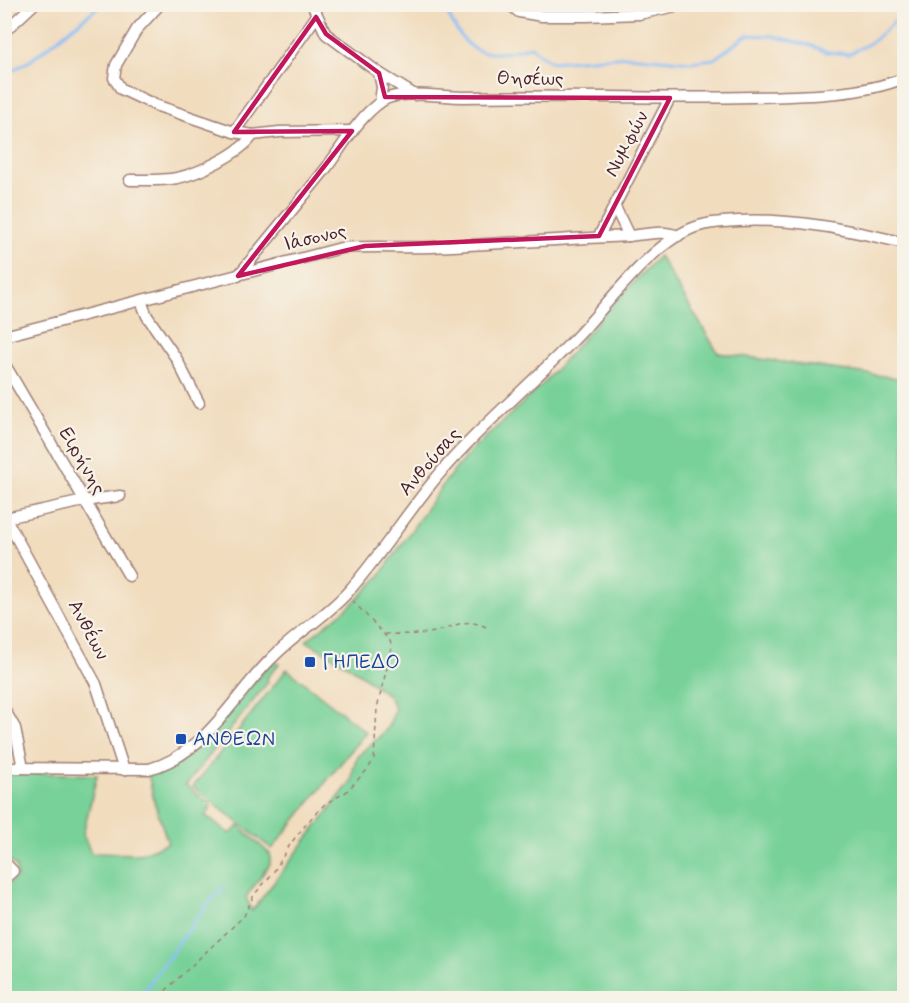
<svg xmlns="http://www.w3.org/2000/svg" width="909" height="1003" font-family="Mynerve,sans-serif">
<style>
.green{fill:#77d198;stroke:#607862;stroke-width:1.5}
.lines{fill:none;stroke-linecap:round;stroke-linejoin:round}
.stream{stroke:#86bbf5;stroke-width:3}
.minor-casing{stroke:#9e7e74;stroke-width:13}
.path{stroke:#9e7e74;stroke-width:1.5;stroke-dasharray:4.5 4.5;stroke-linecap:butt}
.minor{stroke:#fff;stroke-width:10}
.marked{fill:none;stroke:#c2185b;stroke-width:4.5;stroke-linejoin:round}
.transit-dot{fill:#1a4fb4;stroke:#f7f3e8;stroke-width:2}
.labels{text-anchor:middle;dominant-baseline:central;stroke-width:4.5;stroke-linejoin:round;paint-order:stroke}
.street-label{font-size:20px;fill:#4a1f2b;stroke:#f7f3e8}
.transit-label{font-size:20px;fill:#164399;stroke:#f7f3e8;text-anchor:start}
</style>
<rect width="100%" height="100%" fill="#f7f3e8"/>
<filter id="ink" filterUnits="userSpaceOnUse"><feTurbulence type="fractalNoise" baseFrequency=".0167" numOctaves="2"/><feDisplacementMap in="SourceGraphic" scale="12" xChannelSelector="R" yChannelSelector="G"/><feConvolveMatrix kernelMatrix="1 2 1 2 8 2 1 2 1" color-interpolation-filters="sRGB"/></filter>
<filter id="wash" filterUnits="userSpaceOnUse"><feTurbulence type="fractalNoise" baseFrequency=".008" numOctaves="4" result="noise"/><feDisplacementMap in="SourceGraphic" scale="24" xChannelSelector="R" yChannelSelector="G"/><feGaussianBlur stdDeviation="1.35" result="paint"/><feColorMatrix in="noise" values="0 0 0 0 0 0 0 0 0 0 0 0 0 0 0 0 0 1.4 0 .05"/><feComposite in="paint" operator="in"/></filter>
<g filter="url(#wash)">
<rect width="100%" height="100%" fill="#f1dcbd"/>
<g class="green">
<path d="M659 256 718 353 904 379V998H5L4 888 17 877 16 867 5 856V772L97 775 83 834 91 853 140 854 168 843 154 801 148 773 171 766 189 754 271 663 276 662 279 664 267 678 268 682 186 785 212 806 205 815 230 834 239 826 270 854V864L246 897 252 911 352 780C353 750 368 750 385 731 390 726 392 716 395 709L389 696 349 666 306 641 351 605 379 577 445 482 469 453 545 382 618 298Z"/>
<polygon points="287,669 366,732 272,849 193,787"/>
</g>
<g class="lines">
<g class="stream">
<path d="M442 4C451 18 458 38 472 47 487 58 515 52 531 46L539 54 552 62 629 56 691 62 714 59 747 35 773 36 812 46 827 52 849 54 872 42 904 13"/>
<polyline points="4,75 30,61 102,4"/>
<polyline points="139,998 206,906 224,887"/>
</g>
</g>
</g>
<g filter="url(#ink)">
<g class="lines">
<g class="minor-casing">
<g id="minor">
<polyline points="160,4 137,29 116,65 114,78 121,89 155,105 234,132 253,135 279,132 352,131"/>
<polyline points="312,4 326,34 379,73 415,95"/>
<polyline points="509,4 519,12 542,16 586,16 639,14 685,4"/>
<polyline points="4,32 34,4"/>
<polyline points="379,73 382,87 380,102"/>
<polyline points="234,132 316,17"/>
<path d="M130 180C145 180 161 181 177 178 198 174 241 153 253 135"/>
<polyline points="615,207 629,236"/>
<polyline points="599,236 670,98"/>
<path d="M238 276C266 241 296 206 324 171 342 148 357 118 382 101 400 89 440 97 462 97 559 95 655 99 752 97 799 96 861 96 904 78"/>
<polyline points="141,301 147,316 176,358 199,403"/>
<path d="M4 336 341 248C371 246 402 248 432 247 497 244 563 239 628 236 645 235 662 229 678 236"/>
<polyline points="4,363 129,576"/>
<polyline points="4,515 96,684 124,770"/>
<polyline points="6,518 84,501 120,496"/>
<polyline points="4,709 15,728 23,768"/>
<path d="M4 768 149 769C206 754 233 696 272 658 295 634 324 618 347 593 384 552 411 505 448 464 491 416 542 375 585 328 614 296 657 238 699 226 711 222 725 222 738 221 794 218 850 230 904 243"/>
<polyline points="4,862 13,871 4,879"/>
</g>
</g>
<g class="path">
<path d="M385 634C399 634 414 635 427 633 452 631 461 615 486 627"/>
<polyline points="160,998 169,987 244,916 254,895 273,873 291,843 313,816 325,804 346,792 368,769 374,759 377,708 392,647 390,641 353,601"/>
</g>
<use href="#minor" class="minor"/>
</g>
</g>
<path class="marked" d="M316 17 326 34 379 73 385 97 670 98 599 236 365 246 238 276 352 131 234 132Z"/>
<g class="transit-dot">
<rect x="304" y="656" width="12" height="12" rx="3"/>
<rect x="175" y="733" width="12" height="12" rx="3"/>
</g>
<g class="labels">
<g class="street-label">
<text transform="translate(530 79) rotate(1)">Θησέως</text>
<text transform="translate(627 144) rotate(-62)">Νυμφών</text>
<text transform="translate(315 238) rotate(-13)">Ιάσονος</text>
<text transform="translate(82 461) rotate(60)">Ειρήνης</text>
<text transform="translate(430 462) rotate(-49)">Ανθούσας</text>
<text transform="translate(88 630) rotate(62)">Ανθέων</text>
</g>
<g class="transit-label">
<text x="322" y="662">ΓΗΠΕΔΟ</text>
<text x="193" y="739">ΑΝΘΕΩΝ</text>
</g>
</g>
<rect width="909" height="1003" fill="none" stroke="#f7f3e8" stroke-width="24"/>
</svg>
